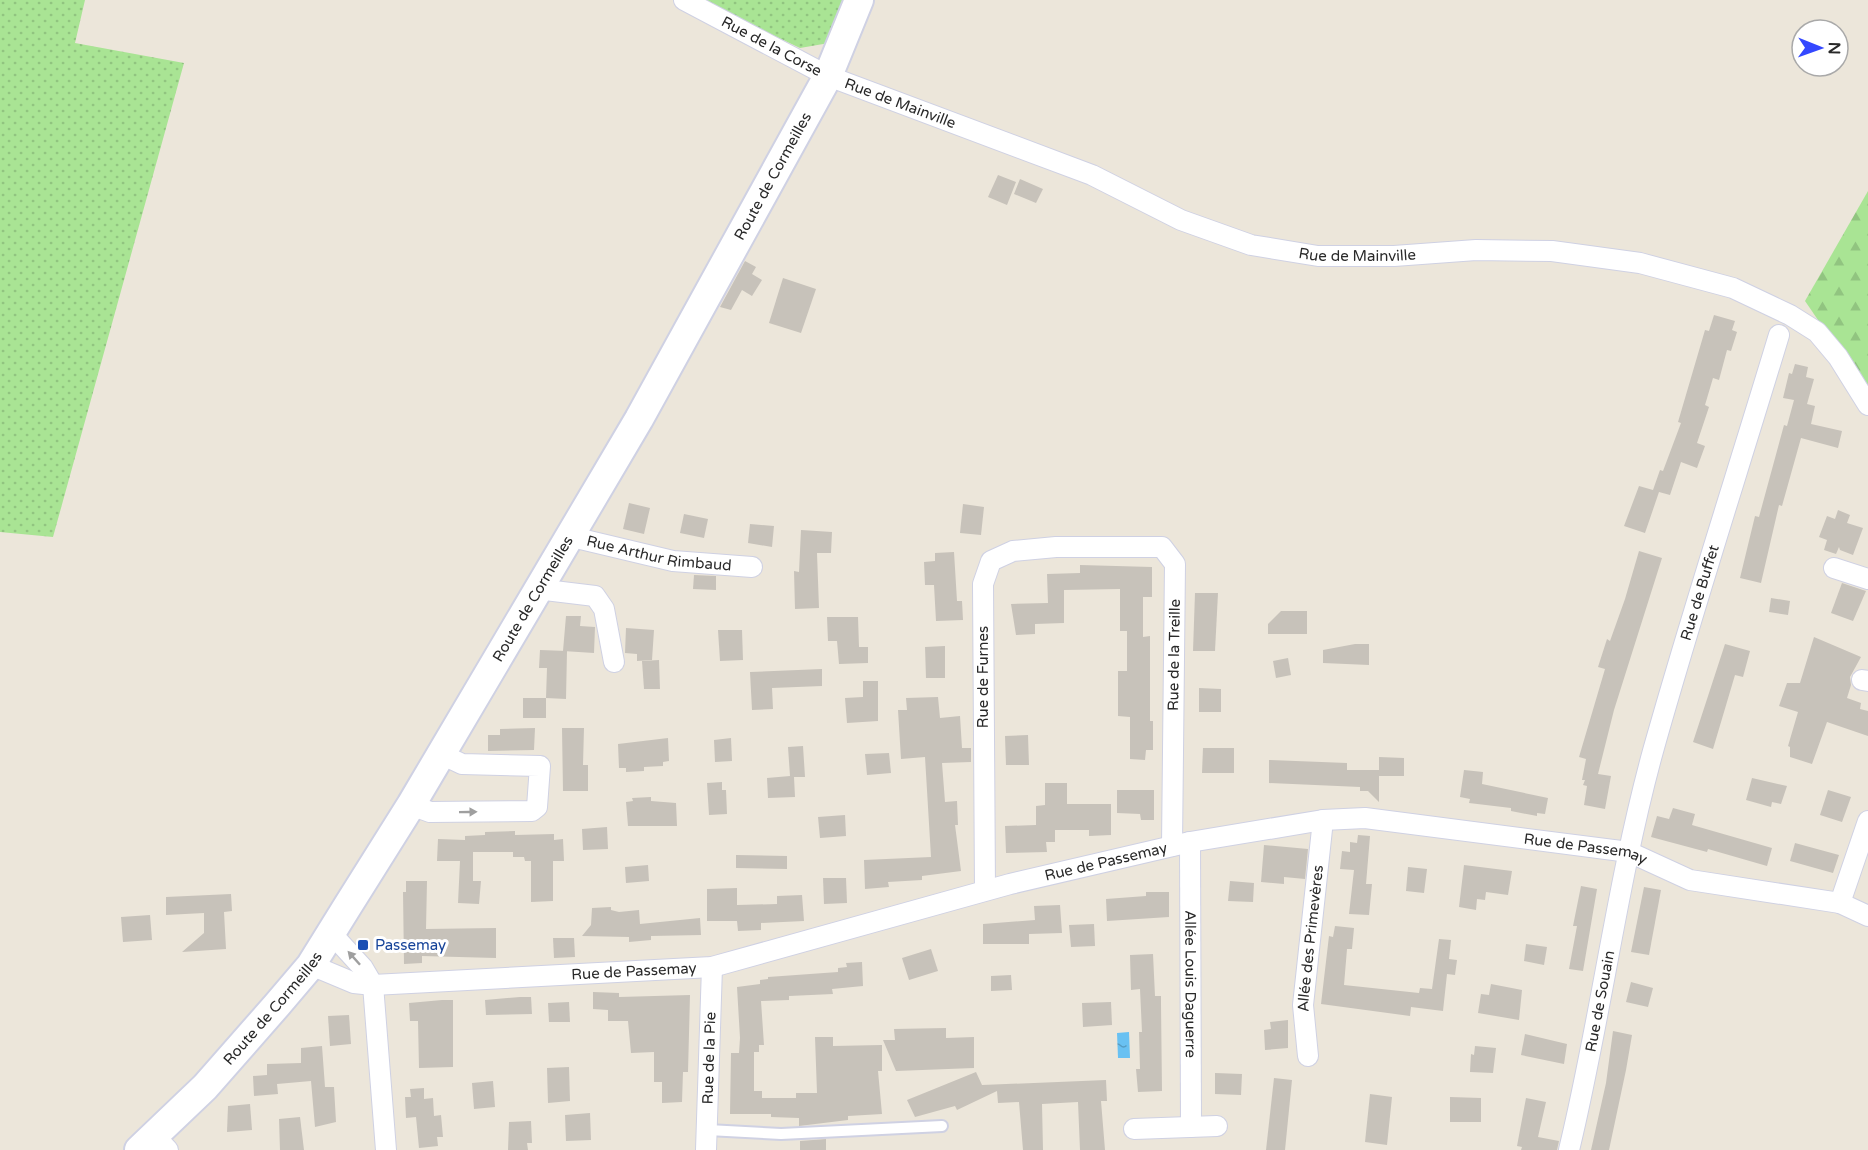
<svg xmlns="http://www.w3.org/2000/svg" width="1868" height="1150" font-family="'Varela Round',sans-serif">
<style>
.grass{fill:url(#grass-dots)}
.forest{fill:url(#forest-firs)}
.water{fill:url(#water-ripples)}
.building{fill:#c7c2ba}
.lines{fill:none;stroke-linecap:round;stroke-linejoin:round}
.service-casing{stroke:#cfd1e3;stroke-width:14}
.minor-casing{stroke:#cfd1e3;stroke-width:22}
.secondary-casing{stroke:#cfd1e3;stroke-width:32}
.service{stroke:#fff;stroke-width:10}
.minor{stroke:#fff;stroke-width:20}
.secondary{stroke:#fff;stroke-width:28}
.oneway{fill:#9f9f9f}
.transit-dot{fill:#1a4fb4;stroke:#fff;stroke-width:2}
.labels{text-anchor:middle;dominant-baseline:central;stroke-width:6;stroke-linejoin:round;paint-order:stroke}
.street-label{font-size:15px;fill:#292929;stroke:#fff}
.transit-label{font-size:15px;fill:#164399;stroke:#fff;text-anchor:start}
</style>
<defs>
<pattern id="grass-dots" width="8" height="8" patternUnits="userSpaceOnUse" patternTransform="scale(1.5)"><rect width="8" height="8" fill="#a9e494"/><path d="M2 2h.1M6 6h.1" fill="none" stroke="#91c480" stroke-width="1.8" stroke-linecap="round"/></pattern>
<pattern id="forest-firs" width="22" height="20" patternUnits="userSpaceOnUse" patternTransform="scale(1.5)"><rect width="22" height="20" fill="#a9e494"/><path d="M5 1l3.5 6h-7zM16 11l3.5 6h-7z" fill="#91c480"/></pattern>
<pattern id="water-ripples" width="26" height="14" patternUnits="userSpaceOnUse" patternTransform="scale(1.5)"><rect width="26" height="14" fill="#69c1f2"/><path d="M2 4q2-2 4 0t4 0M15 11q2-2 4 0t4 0" fill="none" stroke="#569dc4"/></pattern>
</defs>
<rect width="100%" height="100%" fill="#ece6da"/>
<g class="grass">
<polygon points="0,0 85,0 75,43 184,63 53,537 0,532"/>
<polygon points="699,0 848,0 829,43 800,48"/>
</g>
<polygon class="forest" points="1868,191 1868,393 1805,301"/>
<polygon class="water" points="1129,1032 1130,1058 1118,1058 1117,1033"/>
<g class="building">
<polygon points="998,175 1016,182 1007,205 988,197"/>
<polygon points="1020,179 1043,189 1036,203 1014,194"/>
<polygon points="745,261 756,267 752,274 762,280 752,296 742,290 731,310 720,307"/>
<polygon points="783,278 816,289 801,333 769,323"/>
<polygon points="1714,315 1735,321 1732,330 1737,332 1731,351 1727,350 1719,380 1713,378 1705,405 1709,407 1697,443 1705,446 1697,468 1681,462 1670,495 1659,492 1645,533 1624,526 1639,486 1653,490 1660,470 1663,471 1681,423 1678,422 1705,330 1709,331"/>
<polygon points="1795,364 1808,367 1806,377 1814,379 1807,404 1815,406 1811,424 1842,431 1838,448 1801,438 1782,506 1779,505 1761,583 1740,578 1755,516 1759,517 1784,425 1787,426 1794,400 1783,398 1789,373 1792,374"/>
<polygon points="629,503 650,508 644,534 623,529"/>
<polygon points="963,504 984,507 981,535 960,533"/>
<polygon points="1838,510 1850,515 1847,523 1863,528 1853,555 1840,550 1839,547 1836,554 1824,550 1827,540 1819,537 1827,516 1835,519"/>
<polygon points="684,514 708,519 704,538 680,533"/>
<polygon points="750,524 774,526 772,547 748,543"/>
<polygon points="801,530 832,532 831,553 817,553 819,608 795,609 794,571 799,572"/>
<polygon points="1639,551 1662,558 1614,710 1598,774 1611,776 1605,809 1584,805 1587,786 1583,785 1585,780 1582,780 1586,759 1579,757 1605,669 1598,667 1607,639 1610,641 1625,599"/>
<polygon points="954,552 957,601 962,601 963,620 936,621 934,585 925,585 924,562 935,561 935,553"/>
<polygon points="1080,565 1152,567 1152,597 1143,597 1143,637 1150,636 1150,721 1153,721 1153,750 1146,750 1145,760 1130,759 1130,717 1118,716 1118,671 1127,671 1127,631 1120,631 1120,589 1064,590 1064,623 1035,624 1035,634 1016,635 1011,604 1048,603 1047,574 1080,573"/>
<polygon points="694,575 716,576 716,590 693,589"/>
<polygon points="1842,583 1866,591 1853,621 1831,613"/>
<polygon points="1195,593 1218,593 1215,651 1193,651"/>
<polygon points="1771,598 1790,601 1788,615 1769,612"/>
<polygon points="1281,611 1307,611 1307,634 1268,634 1268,624"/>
<polygon points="566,616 581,616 580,626 595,627 594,653 563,651"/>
<polygon points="827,617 858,617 859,647 868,647 868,663 839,664 837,641 828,641"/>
<polygon points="626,628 654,630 652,660 637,661 637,654 625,653"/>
<polygon points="718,630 742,630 743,660 720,661"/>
<polygon points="1814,637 1861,657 1850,677 1851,685 1847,698 1861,703 1860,709 1868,711 1868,736 1827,722 1812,764 1790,757 1790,747 1788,746 1798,712 1779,706 1787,683 1800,683"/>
<polygon points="1355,644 1369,644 1369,665 1323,663 1323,650"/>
<polygon points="1725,644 1750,651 1743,677 1735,675 1713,749 1693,742"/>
<polygon points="945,646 945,678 926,678 925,647"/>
<polygon points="540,650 567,651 566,699 546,698 547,668 539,668"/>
<polygon points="1288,658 1291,675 1276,678 1273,661"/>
<polygon points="659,660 660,689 644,689 642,661"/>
<polygon points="822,669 822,686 772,688 773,709 752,710 750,672"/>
<polygon points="863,681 878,681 878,721 847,723 845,698 863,697"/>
<polygon points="1199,688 1221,689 1221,712 1199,712"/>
<polygon points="938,697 940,718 960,716 962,748 971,748 971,762 942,763 945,802 957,801 958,825 955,825 961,871 922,876 922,880 888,882 889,887 865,889 864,860 931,857 925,757 901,759 898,710 907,710 906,698"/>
<rect x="523" y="698" width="23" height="20"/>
<polygon points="535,728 534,750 488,751 488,735 500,735 500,729"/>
<polygon points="562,728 584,728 583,765 588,765 588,791 563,791"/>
<polygon points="1028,735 1029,765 1006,765 1005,736"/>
<polygon points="668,738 669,761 663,762 663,766 644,767 644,771 626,772 626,768 619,768 618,744"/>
<polygon points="731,738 732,761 715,762 714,740"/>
<polygon points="803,746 805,777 794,777 795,797 768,798 767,778 790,776 788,747"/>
<polygon points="1203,748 1234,748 1234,773 1202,773"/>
<polygon points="889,753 891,773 867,775 865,754"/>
<polygon points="1379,757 1404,758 1404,776 1379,776 1379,802 1368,791 1360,791 1360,787 1269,783 1269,760 1347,763 1347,770 1379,770"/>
<polygon points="1464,770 1483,772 1482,784 1548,798 1545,814 1537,813 1537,816 1511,811 1511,808 1469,803 1470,799 1460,797"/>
<polygon points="1752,778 1787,786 1781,804 1772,802 1771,807 1746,800"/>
<polygon points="722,782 722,790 726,790 727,814 709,815 707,783"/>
<polygon points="1045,783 1067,783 1067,804 1111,804 1111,835 1089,836 1089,830 1055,830 1055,842 1046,842 1047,852 1006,853 1005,826 1036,825 1036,806 1045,805"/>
<polygon points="1117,790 1154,790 1154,820 1141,820 1140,814 1117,813"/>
<polygon points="1828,790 1851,797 1842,822 1820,815"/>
<polygon points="651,797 651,801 676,803 677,826 628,826 626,802 633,801 632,798"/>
<polygon points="1673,808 1695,814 1692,825 1772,848 1767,866 1708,849 1707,852 1651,837 1657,816 1669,819"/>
<polygon points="845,815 846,836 820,838 818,817"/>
<polygon points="607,827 608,849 583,850 582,829"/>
<polygon points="515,831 515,835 554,834 554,840 563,839 564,861 553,861 553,901 531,902 531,861 525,861 524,857 513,857 513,852 473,852 473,881 481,881 479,904 458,903 460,861 437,861 438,839 465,840 465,836 485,835 485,832"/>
<polygon points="1358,835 1370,836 1366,884 1372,884 1369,915 1349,914 1354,870 1340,869 1342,851 1350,852 1350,842 1357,843"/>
<polygon points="1795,843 1839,855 1833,873 1790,861"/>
<polygon points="1264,845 1308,849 1305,879 1284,877 1284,884 1261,882"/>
<polygon points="736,855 787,856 787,869 736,868"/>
<polygon points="648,865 649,881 626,883 625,867"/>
<polygon points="1464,865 1512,871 1508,895 1486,892 1485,900 1477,899 1476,910 1459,907"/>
<polygon points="1408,867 1427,869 1424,893 1406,891"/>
<polygon points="823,878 846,878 847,903 824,904"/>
<polygon points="406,881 427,881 426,929 496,928 496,958 422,956 422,963 404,964 403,892 406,892"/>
<polygon points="1230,881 1254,883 1253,902 1228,901"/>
<polygon points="1581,886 1597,889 1583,971 1569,969 1577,926 1573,926"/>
<polygon points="1644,887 1661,890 1649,955 1631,952"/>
<polygon points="737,888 737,905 777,904 777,896 802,895 804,921 761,923 761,930 738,931 737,921 707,921 707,889"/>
<polygon points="1146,892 1169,892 1169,917 1107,921 1106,899 1146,896"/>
<polygon points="231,894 232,911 224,912 226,949 182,952 204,933 204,913 166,915 166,897"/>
<polygon points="1060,905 1062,933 1029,934 1029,944 983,944 983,924 1035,920 1034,906"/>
<polygon points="611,907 611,910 619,912 639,910 640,924 700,918 701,935 651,936 651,940 629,942 629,937 582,936 591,925 592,908"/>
<polygon points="150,915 152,940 123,942 121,917"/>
<polygon points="1094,924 1095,946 1071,947 1069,925"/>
<polygon points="1335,926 1354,928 1352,949 1347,949 1344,985 1419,993 1420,988 1432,989 1439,939 1451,940 1449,959 1457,960 1455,975 1447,974 1443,1011 1411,1007 1410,1016 1321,1004 1329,936 1333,937"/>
<polygon points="553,938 574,938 575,957 554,958"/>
<polygon points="1526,944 1547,947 1544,965 1524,961"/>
<polygon points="931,949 938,971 909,980 902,958"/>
<polygon points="1153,954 1155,996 1161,996 1161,1004 1162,1091 1138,1092 1136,1069 1140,1069 1139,1032 1142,1032 1140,989 1131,990 1130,955"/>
<polygon points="862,962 863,986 832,989 833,994 789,996 789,1000 761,1001 764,1045 759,1045 759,1052 754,1052 754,1091 762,1091 762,1098 796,1098 796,1093 817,1093 815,1037 833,1037 833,1046 882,1045 882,1071 878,1071 882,1114 848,1116 848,1120 799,1126 799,1118 771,1117 771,1114 730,1114 731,1053 739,1053 740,1038 737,987 760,984 760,980 768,979 768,977 838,972 838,968 847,967 846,963"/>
<polygon points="1011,975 1012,990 991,991 991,976"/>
<polygon points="1631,982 1653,988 1648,1007 1626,1002"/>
<polygon points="1491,984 1522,990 1519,1020 1478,1013 1481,994 1489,995"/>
<polygon points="593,992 619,993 619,997 690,995 688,1072 683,1072 682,1102 662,1103 662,1082 654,1082 654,1052 631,1053 628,1021 608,1021 608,1010 593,1009"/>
<polygon points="520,997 531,997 532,1014 486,1015 485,1000"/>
<polygon points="442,1000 453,1000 453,1067 419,1068 418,1021 410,1021 409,1003"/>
<polygon points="569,1002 570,1022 549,1022 548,1003"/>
<polygon points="1111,1002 1112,1025 1083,1027 1082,1003"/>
<polygon points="349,1015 351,1044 330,1046 328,1016"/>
<polygon points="1288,1020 1288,1048 1265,1050 1264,1030 1271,1029 1270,1022"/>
<polygon points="946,1028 946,1038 974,1037 974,1068 896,1071 883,1040 895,1040 894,1029"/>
<polygon points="1613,1031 1632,1035 1626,1070 1609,1150 1591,1150 1606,1083"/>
<polygon points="1525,1034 1567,1044 1564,1064 1521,1055"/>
<polygon points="322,1046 325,1087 334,1087 336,1122 315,1127 311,1081 277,1084 278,1094 254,1096 253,1076 267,1075 267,1064 301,1063 301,1048"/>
<polygon points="1475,1046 1496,1048 1493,1073 1470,1072 1471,1054 1474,1055"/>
<polygon points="569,1067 570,1101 548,1103 547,1068"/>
<polygon points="976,1072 982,1085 1106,1080 1107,1101 1101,1101 1105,1150 1080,1150 1078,1102 1042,1104 1043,1150 1023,1150 1019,1102 998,1103 997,1091 957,1110 955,1106 915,1117 907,1100"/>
<polygon points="1215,1073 1242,1074 1241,1095 1215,1094"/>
<polygon points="1274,1078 1292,1080 1285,1150 1266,1150"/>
<polygon points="493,1081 495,1107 474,1109 472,1083"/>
<polygon points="424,1088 424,1099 433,1098 434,1116 441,1115 443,1137 437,1137 438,1146 419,1148 416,1117 406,1118 405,1097 411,1097 410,1089"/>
<polygon points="1370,1094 1392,1097 1387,1145 1365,1142"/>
<polygon points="1450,1097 1481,1098 1481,1122 1450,1122"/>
<polygon points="1526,1098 1546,1102 1538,1137 1559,1141 1557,1150 1521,1150 1522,1147 1517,1146"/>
<polygon points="250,1104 252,1130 227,1132 228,1106"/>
<polygon points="590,1113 591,1140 566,1141 565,1115"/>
<polygon points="300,1117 304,1150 280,1150 279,1119"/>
<polygon points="531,1121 532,1143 527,1143 528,1150 508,1150 509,1122"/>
<polygon points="826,1139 826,1150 800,1150 800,1141"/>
</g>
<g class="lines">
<g class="service-casing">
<polyline id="service" points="708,1130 781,1134 942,1126"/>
</g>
<g class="minor-casing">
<g id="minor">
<path id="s1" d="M684 0 828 76 1092 175 1181 220 1251 245 1318 256H1394L1476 250 1552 251 1640 263 1733 288 1790 315 1817 332 1838 357 1868 405"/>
<path id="s2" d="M568 536 673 561 752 567"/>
<polyline points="1834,568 1868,579"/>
<polyline points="537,589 595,596 604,609 614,662"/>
<polyline points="1862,680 1868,681"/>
<polyline points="411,805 430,812 532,811 537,807 540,766 462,764 441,754"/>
<path id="s3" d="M1190 842 1191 1127"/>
<polyline points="985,890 983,584 991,561 1013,551 1056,547 1162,547 1175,564 1172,846"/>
<polyline points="1840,903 1868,821"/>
<polyline points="331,933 363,968 373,985 386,1150"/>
<path id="s4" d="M311 965 354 983 373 985 712 967 1010 884 1190 842 1323 820 1365 818 1629 852 1690 880 1840 903 1868 916"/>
<path id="s5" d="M1308 1056 1303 1005 1323 820"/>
<polyline points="1134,1129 1217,1126"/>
<polyline points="154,1135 168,1150"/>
<path id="s6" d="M706 1150 712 967"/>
<path id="s7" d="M1569 1150C1601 1018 1617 882 1653 751 1692 612 1737 474 1779 335"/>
</g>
</g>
<g class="secondary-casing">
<g id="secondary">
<path id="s8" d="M139 1150 205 1087 277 1005 311 965 347 907 411 805 639 419 828 76 859 0"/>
</g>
</g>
<use href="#service" class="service"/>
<use href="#minor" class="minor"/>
<use href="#secondary" class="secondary"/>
</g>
<defs><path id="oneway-solid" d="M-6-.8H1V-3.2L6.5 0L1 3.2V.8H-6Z" transform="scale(1.5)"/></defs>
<g class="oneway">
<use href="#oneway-solid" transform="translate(468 812) rotate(-1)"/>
<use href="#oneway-solid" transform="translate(354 958) rotate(-132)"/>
</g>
<rect class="transit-dot" x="357" y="939" width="12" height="12" rx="3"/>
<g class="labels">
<g class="street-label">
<text stroke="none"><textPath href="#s1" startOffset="99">Rue de la Corse</textPath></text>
<text stroke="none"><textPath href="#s1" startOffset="240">Rue de Mainville</textPath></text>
<text stroke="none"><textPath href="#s8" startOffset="1167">Route de Cormeilles</textPath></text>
<text stroke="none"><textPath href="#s1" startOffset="726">Rue de Mainville</textPath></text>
<text stroke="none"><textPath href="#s2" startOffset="93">Rue Arthur Rimbaud</textPath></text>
<text stroke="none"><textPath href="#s7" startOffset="573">Rue de Buffet</textPath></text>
<text stroke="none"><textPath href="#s8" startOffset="681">Route de Cormeilles</textPath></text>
<text transform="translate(1174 655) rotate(-89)">Rue de la Treille</text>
<text transform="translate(983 677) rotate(-90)">Rue de Furnes</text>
<text stroke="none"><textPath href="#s4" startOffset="1299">Rue de Passemay</textPath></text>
<text stroke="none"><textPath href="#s4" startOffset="813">Rue de Passemay</textPath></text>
<text stroke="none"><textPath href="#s5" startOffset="118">Allée des Primevères</textPath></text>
<text stroke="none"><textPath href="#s4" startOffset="327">Rue de Passemay</textPath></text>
<text stroke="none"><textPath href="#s3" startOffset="142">Allée Louis Daguerre</textPath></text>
<text stroke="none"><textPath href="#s7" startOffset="152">Rue de Souain</textPath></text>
<text stroke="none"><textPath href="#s8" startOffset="195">Route de Cormeilles</textPath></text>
<text stroke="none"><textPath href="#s6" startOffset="92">Rue de la Pie</textPath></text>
</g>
<g class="transit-label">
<text x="375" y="945">Passemay</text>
</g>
</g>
<g transform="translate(1820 48) rotate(91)"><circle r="28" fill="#ffffff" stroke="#a9a9a9" stroke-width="1.5"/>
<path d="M0-4.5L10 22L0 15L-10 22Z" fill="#3448ff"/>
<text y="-9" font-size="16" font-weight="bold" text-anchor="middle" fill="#292929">N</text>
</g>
</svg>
